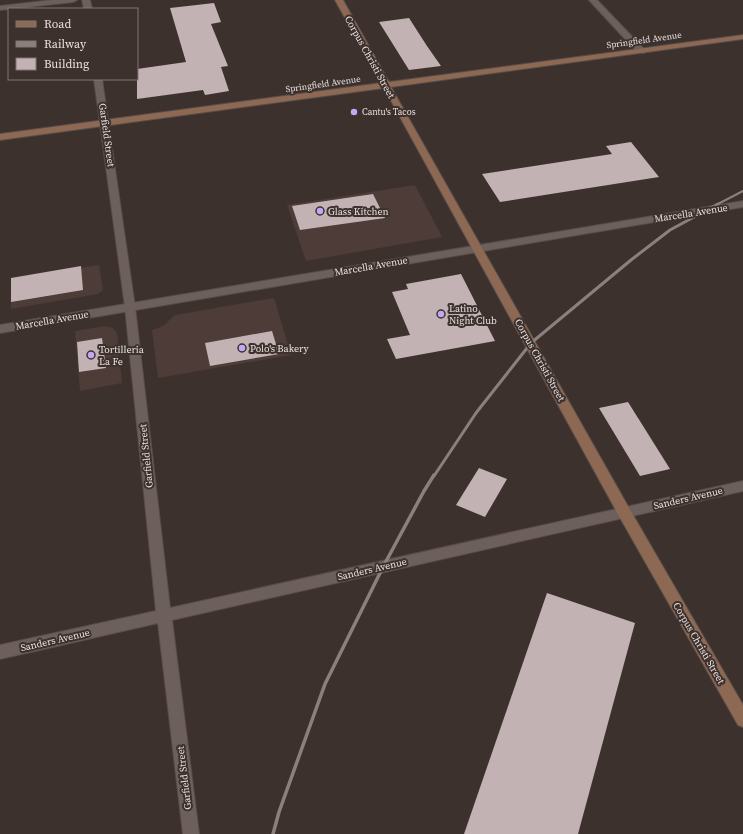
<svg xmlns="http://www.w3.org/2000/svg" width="743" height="834" font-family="'Source Serif 4',serif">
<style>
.built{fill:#4d3c37}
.building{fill:#c2b2b3}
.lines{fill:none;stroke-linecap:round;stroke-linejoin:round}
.minor-casing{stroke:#564d4a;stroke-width:2}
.tertiary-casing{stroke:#564d4a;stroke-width:2}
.secondary-casing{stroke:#564d4a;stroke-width:2}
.minor{fill:#6d605c;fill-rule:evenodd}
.tertiary{fill:#6d605c;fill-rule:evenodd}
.secondary{fill:#8d6852;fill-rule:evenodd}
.rail-far2{stroke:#8b807e;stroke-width:2}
.rail-far1{stroke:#8b807e;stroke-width:3}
.rail{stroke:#8b807e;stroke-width:3.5}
.poi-dot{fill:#c1a8f3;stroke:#3d312e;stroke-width:1.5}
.labels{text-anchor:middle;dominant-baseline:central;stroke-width:4;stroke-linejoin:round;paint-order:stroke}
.far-street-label{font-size:9px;fill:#e9e1df;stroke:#3d312e}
.far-poi-label{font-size:9px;fill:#e9e1df;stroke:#3d312e;text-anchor:start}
.street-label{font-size:10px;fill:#e9e1df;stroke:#3d312e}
.poi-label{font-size:10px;fill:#e9e1df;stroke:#3d312e;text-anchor:start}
</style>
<rect width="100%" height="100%" fill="#3d312e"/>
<g class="built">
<polygon points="415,185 442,237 306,261 287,205"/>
<polygon points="99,265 103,290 98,294 11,309 11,278"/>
<polygon points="274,298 291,355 158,378 152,330 163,326 175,315"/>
<polygon points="105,326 113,328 117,333 122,383 80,391 75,331"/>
</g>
<g class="building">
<polygon points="214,3 221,22 211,24 228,66 221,67 229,91 205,95 203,90 137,99 137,69 186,62 170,8"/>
<polygon points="409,18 427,46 441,66 409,70 379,22"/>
<polygon points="631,142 659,177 500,202 482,174 612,154 606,146"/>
<polygon points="373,194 385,218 300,230 292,206"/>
<polygon points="81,266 83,290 11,302 11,278"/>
<polygon points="461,274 495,341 396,359 387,339 410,335 392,292 408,289 406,284"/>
<polygon points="272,331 279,354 210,366 205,343"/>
<polygon points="102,338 106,368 79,372 77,342"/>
<polygon points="628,402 670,469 640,476 599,408"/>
<polygon points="479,468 507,479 485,517 456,505"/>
<polygon points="547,593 635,623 578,834 464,834"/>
</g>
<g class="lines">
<g class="minor-casing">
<g id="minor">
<polygon points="53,0 77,0 73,2 0,10 0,6"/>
<polygon points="82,0 90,0 92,9 84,9"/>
<polygon points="589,0 597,0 644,49 644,53 638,53"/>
<polygon points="94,79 102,79 135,307 170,608 743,481 743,491 172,620 199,834 183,834 158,623 0,659 0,645 156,611 125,307"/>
</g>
</g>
<g class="tertiary-casing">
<polygon id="tertiary" points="743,201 743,207 0,333 0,325"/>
</g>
<g class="secondary-casing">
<polygon id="secondary" points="335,0 343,0 389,82 743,35 743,39 391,87 629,508 743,705 743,727 738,725 619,516 384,88 0,140 0,134 381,83"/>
</g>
<use href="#minor" class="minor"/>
<use href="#tertiary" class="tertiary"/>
<use href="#secondary" class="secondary"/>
<polyline class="rail-far2" points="716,205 743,191"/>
<polyline class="rail-far1" points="434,476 476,413 531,343 631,260 670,230 718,204"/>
<polyline class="rail" points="273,834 279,812 325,684 383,567 424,491 434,475"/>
</g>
<g class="poi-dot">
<circle cx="354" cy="112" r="4"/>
<circle cx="320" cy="211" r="4"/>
<circle cx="441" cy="314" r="4"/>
<circle cx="242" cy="348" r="4"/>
<circle cx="91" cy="355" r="4"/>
</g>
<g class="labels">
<g class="far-street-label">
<text transform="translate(644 40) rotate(-8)">Springfield Avenue</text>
<text transform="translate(323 84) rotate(-8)">Springfield Avenue</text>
</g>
<g class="far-poi-label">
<text x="362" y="112">Cantu's Tacos</text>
</g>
<g class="street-label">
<text transform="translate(370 57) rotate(61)">Corpus Christi Street</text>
<text transform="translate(107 135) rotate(82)">Garfield Street</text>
<text transform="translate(691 213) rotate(-9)">Marcella Avenue</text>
<text transform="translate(371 266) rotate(-10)">Marcella Avenue</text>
<text transform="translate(52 320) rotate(-10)">Marcella Avenue</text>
<text transform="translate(540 360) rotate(61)">Corpus Christi Street</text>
<text transform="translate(146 456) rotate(-96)">Garfield Street</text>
<text transform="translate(688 498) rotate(-13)">Sanders Avenue</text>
<text transform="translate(372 569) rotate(-13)">Sanders Avenue</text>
<text transform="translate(55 640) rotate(-13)">Sanders Avenue</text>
<text transform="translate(699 643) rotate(60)">Corpus Christi Street</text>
<text transform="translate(184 778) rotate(-97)">Garfield Street</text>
</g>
<g class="poi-label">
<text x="328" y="211">Glass Kitchen</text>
<text x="449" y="308">Latino<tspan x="449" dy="12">Night Club</tspan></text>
<text x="250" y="348">Polo's Bakery</text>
<text x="99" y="349">Tortilleria<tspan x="99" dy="12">La Fe</tspan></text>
</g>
</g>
<rect x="8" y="8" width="130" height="72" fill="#3d312e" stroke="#827775"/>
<rect x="16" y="21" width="20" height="6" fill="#8d6852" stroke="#827775"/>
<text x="44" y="28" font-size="12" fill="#e9e1df">Road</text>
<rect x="16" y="41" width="20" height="6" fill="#8b807e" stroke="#827775"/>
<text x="44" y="48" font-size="12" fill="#e9e1df">Railway</text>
<rect x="16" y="58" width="20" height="12" fill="#c2b2b3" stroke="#827775"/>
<text x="44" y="68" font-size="12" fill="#e9e1df">Building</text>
</svg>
